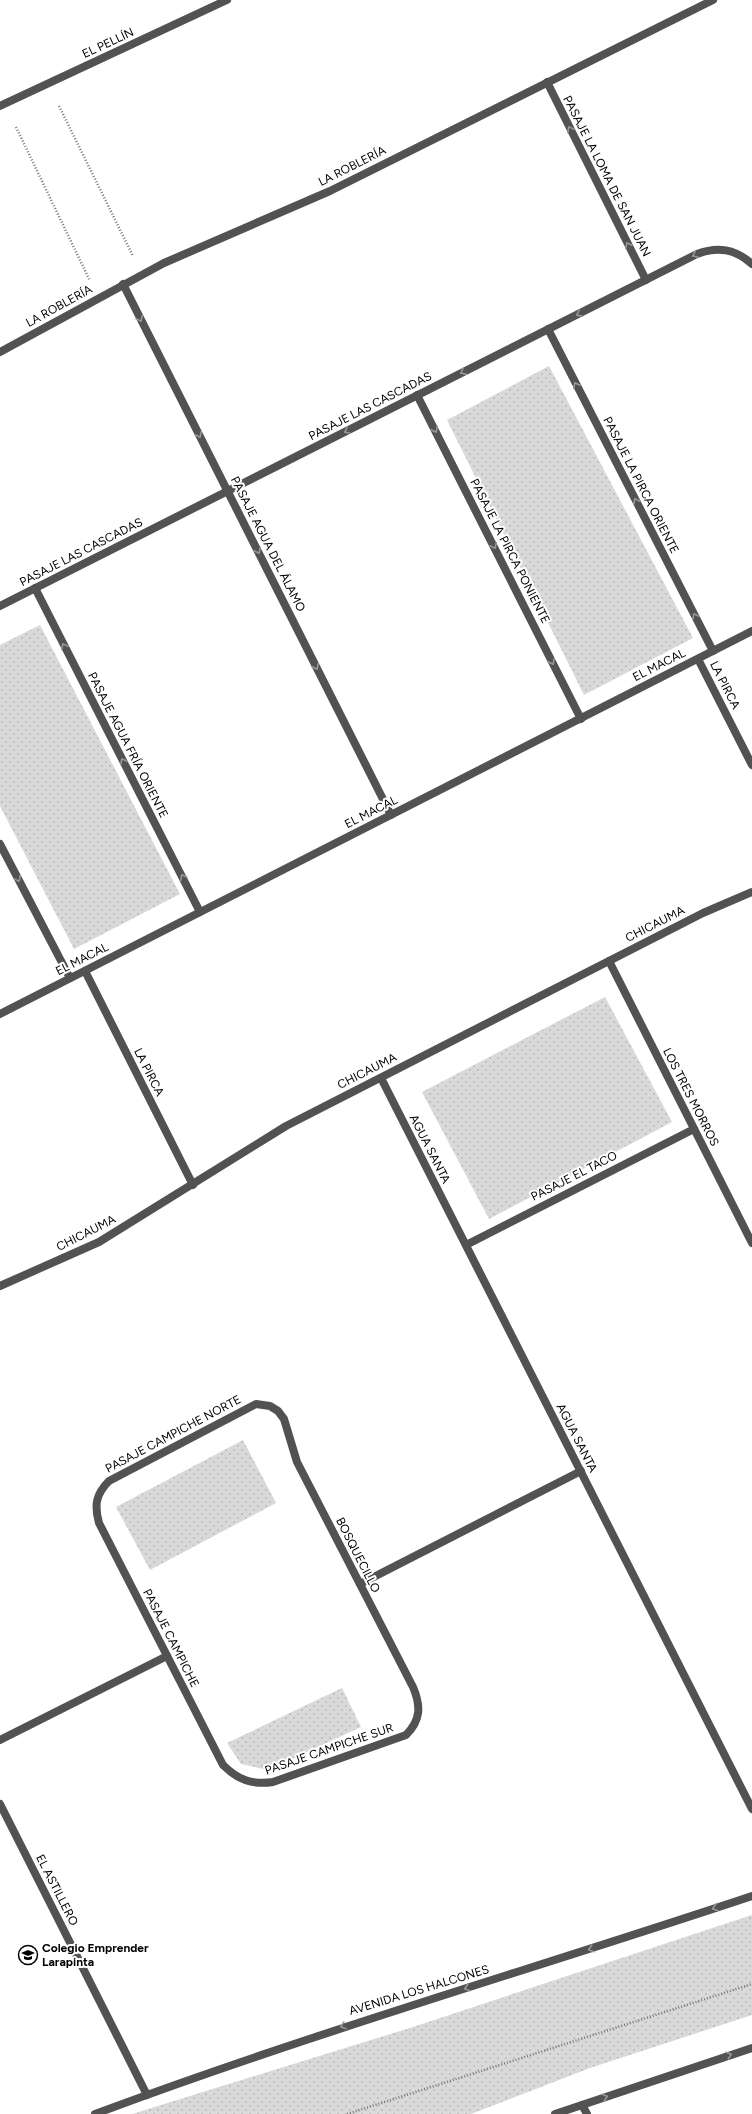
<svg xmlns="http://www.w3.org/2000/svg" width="752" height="2114" font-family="Figtree,sans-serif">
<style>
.grass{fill:url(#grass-dots)}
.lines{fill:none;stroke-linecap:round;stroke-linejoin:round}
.path{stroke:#747474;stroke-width:2.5;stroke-dasharray:1 2;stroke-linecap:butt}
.minor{stroke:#525252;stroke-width:8}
.tertiary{stroke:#525252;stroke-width:8}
.oneway{stroke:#979797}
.labels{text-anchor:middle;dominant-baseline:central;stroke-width:4;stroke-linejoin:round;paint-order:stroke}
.street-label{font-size:12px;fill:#000;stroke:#fff}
.poi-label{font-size:12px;font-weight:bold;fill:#000;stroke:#fff;text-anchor:start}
</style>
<defs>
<pattern id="grass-dots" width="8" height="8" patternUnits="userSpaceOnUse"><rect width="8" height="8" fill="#d9d9d9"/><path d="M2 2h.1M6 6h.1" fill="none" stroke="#b8b8b8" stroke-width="1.8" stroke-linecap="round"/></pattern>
</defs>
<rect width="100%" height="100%" fill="#fff"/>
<g class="grass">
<polygon points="549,366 693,638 584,695 447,420"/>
<polygon points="40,625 180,894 74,949 0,806 0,645"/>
<polygon points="605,997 672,1122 489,1219 422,1092"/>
<polygon points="243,1440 276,1503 150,1570 116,1507"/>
<polygon points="342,1688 361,1727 268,1770 241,1764 227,1743"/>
<polygon points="752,1915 752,2015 590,2068 471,2114 132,2114 413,2027"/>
</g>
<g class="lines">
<g class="path">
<polyline points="59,106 133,256"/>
<polyline points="16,127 90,281"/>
<polyline points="347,2114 752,1984"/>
</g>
<g class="minor">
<polyline points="547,82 646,280"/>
<polyline points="123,284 391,815"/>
<polyline points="548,329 713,651"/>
<polyline points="0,352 164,263 330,191 713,0"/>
<polyline points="417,395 581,719"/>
<polyline points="35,588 200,912"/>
<path d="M0 606 697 254C718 246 735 249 752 264"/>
<polyline points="698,659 752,765"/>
<polyline points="0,844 70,978"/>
<polyline points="609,961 752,1243"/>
<polyline points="85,971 193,1185"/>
<polyline points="0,1014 752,631"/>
<polyline points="381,1078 752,1809"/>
<polyline points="466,1245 694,1129"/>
<polyline points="0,1286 99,1242 286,1126 703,913 752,892"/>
<path d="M256 1404 270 1406 278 1411 284 1419 297 1462 413 1687C421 1706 421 1720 406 1735L273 1782C252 1785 238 1780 223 1765L99 1523C94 1505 96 1494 109 1481Z"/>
<polyline points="360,1584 581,1471"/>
<polyline points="0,1740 167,1656"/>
<polyline points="0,1804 147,2095"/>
<polyline points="582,2105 587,2114"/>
</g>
<g class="tertiary">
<polyline points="0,106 227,0"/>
<path d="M95 2114C312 2033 533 1969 752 1896"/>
<polyline points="555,2114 752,2048"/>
</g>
</g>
<defs><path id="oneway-chevron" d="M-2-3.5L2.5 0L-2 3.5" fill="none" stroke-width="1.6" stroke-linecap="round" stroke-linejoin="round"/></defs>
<g class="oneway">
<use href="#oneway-chevron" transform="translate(570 129) rotate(-117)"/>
<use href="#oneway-chevron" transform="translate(628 245) rotate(-117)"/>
<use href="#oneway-chevron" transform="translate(695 255) rotate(155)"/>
<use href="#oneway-chevron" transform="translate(579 314) rotate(153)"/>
<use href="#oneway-chevron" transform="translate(140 319) rotate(63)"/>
<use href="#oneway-chevron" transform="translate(463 372) rotate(153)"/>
<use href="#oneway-chevron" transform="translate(576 385) rotate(-117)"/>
<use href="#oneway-chevron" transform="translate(435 430) rotate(63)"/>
<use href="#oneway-chevron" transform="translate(347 431) rotate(153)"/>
<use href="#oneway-chevron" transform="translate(199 435) rotate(63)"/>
<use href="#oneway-chevron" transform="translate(636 501) rotate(-117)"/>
<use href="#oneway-chevron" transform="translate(494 546) rotate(63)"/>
<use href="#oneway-chevron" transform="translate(258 551) rotate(63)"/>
<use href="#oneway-chevron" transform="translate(695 616) rotate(-117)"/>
<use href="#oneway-chevron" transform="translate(64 646) rotate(-117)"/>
<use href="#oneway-chevron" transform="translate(552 662) rotate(63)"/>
<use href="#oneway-chevron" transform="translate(316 667) rotate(63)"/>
<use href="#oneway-chevron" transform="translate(123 761) rotate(-117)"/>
<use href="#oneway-chevron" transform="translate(183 877) rotate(-117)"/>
<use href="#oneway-chevron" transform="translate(18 879) rotate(62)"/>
<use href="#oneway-chevron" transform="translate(715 1908) rotate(162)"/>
<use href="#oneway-chevron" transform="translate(591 1949) rotate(162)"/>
<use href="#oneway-chevron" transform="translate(467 1988) rotate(163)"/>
<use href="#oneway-chevron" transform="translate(343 2026) rotate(163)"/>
<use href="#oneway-chevron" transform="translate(729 2055) rotate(-19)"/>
<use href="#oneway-chevron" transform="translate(605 2097) rotate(-19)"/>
</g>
<defs>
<g id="school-ring" transform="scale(1)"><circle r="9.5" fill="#fff" stroke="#000" stroke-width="1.5"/><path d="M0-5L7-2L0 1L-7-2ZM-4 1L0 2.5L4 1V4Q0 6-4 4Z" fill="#000"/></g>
</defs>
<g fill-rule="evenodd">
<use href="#school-ring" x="28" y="1955"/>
</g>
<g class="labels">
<g class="street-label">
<text transform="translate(108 43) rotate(-25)">EL PELLÍN</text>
<text transform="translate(352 166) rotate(-27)">LA ROBLERÍA</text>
<text transform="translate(607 176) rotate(63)">PASAJE LA LOMA DE SAN JUAN</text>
<text transform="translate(59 306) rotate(-29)">LA ROBLERÍA</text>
<text transform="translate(370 406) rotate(-27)">PASAJE LAS CASCADAS</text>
<text transform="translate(641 485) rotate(63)">PASAJE LA PIRCA ORIENTE</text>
<text transform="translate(268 544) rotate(63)">PASAJE AGUA DEL ÁLAMO</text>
<text transform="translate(510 551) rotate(63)">PASAJE LA PIRCA PONIENTE</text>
<text transform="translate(81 552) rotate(-27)">PASAJE LAS CASCADAS</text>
<text transform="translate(659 665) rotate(-27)">EL MACAL</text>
<text transform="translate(725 685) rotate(63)">LA PIRCA</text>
<text transform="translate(128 745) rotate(63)">PASAJE AGUA FRÍA ORIENTE</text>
<text transform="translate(371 812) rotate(-27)">EL MACAL</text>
<text transform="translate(655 924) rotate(-27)">CHICAUMA</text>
<text transform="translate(82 959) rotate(-27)">EL MACAL</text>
<text transform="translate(367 1071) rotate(-27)">CHICAUMA</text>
<text transform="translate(149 1072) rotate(63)">LA PIRCA</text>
<text transform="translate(691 1097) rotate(63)">LOS TRES MORROS</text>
<text transform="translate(430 1149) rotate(63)">AGUA SANTA</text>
<text transform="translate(574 1176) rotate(-27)">PASAJE EL TACO</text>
<text transform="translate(86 1233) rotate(-27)">CHICAUMA</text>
<text transform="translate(173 1434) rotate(-28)">PASAJE CAMPICHE NORTE</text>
<text transform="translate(577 1438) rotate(63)">AGUA SANTA</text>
<text transform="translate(358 1555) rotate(63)">BOSQUECILLO</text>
<text transform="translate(171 1638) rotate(63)">PASAJE CAMPICHE</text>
<text transform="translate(329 1749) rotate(-19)">PASAJE CAMPICHE SUR</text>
<text transform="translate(57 1890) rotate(63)">EL ASTILLERO</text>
<text transform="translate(419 1990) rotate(-17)">AVENIDA LOS HALCONES</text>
</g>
<g class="poi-label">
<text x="42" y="1948">Colegio Emprender<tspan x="42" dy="14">Larapinta</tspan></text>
</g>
</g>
</svg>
